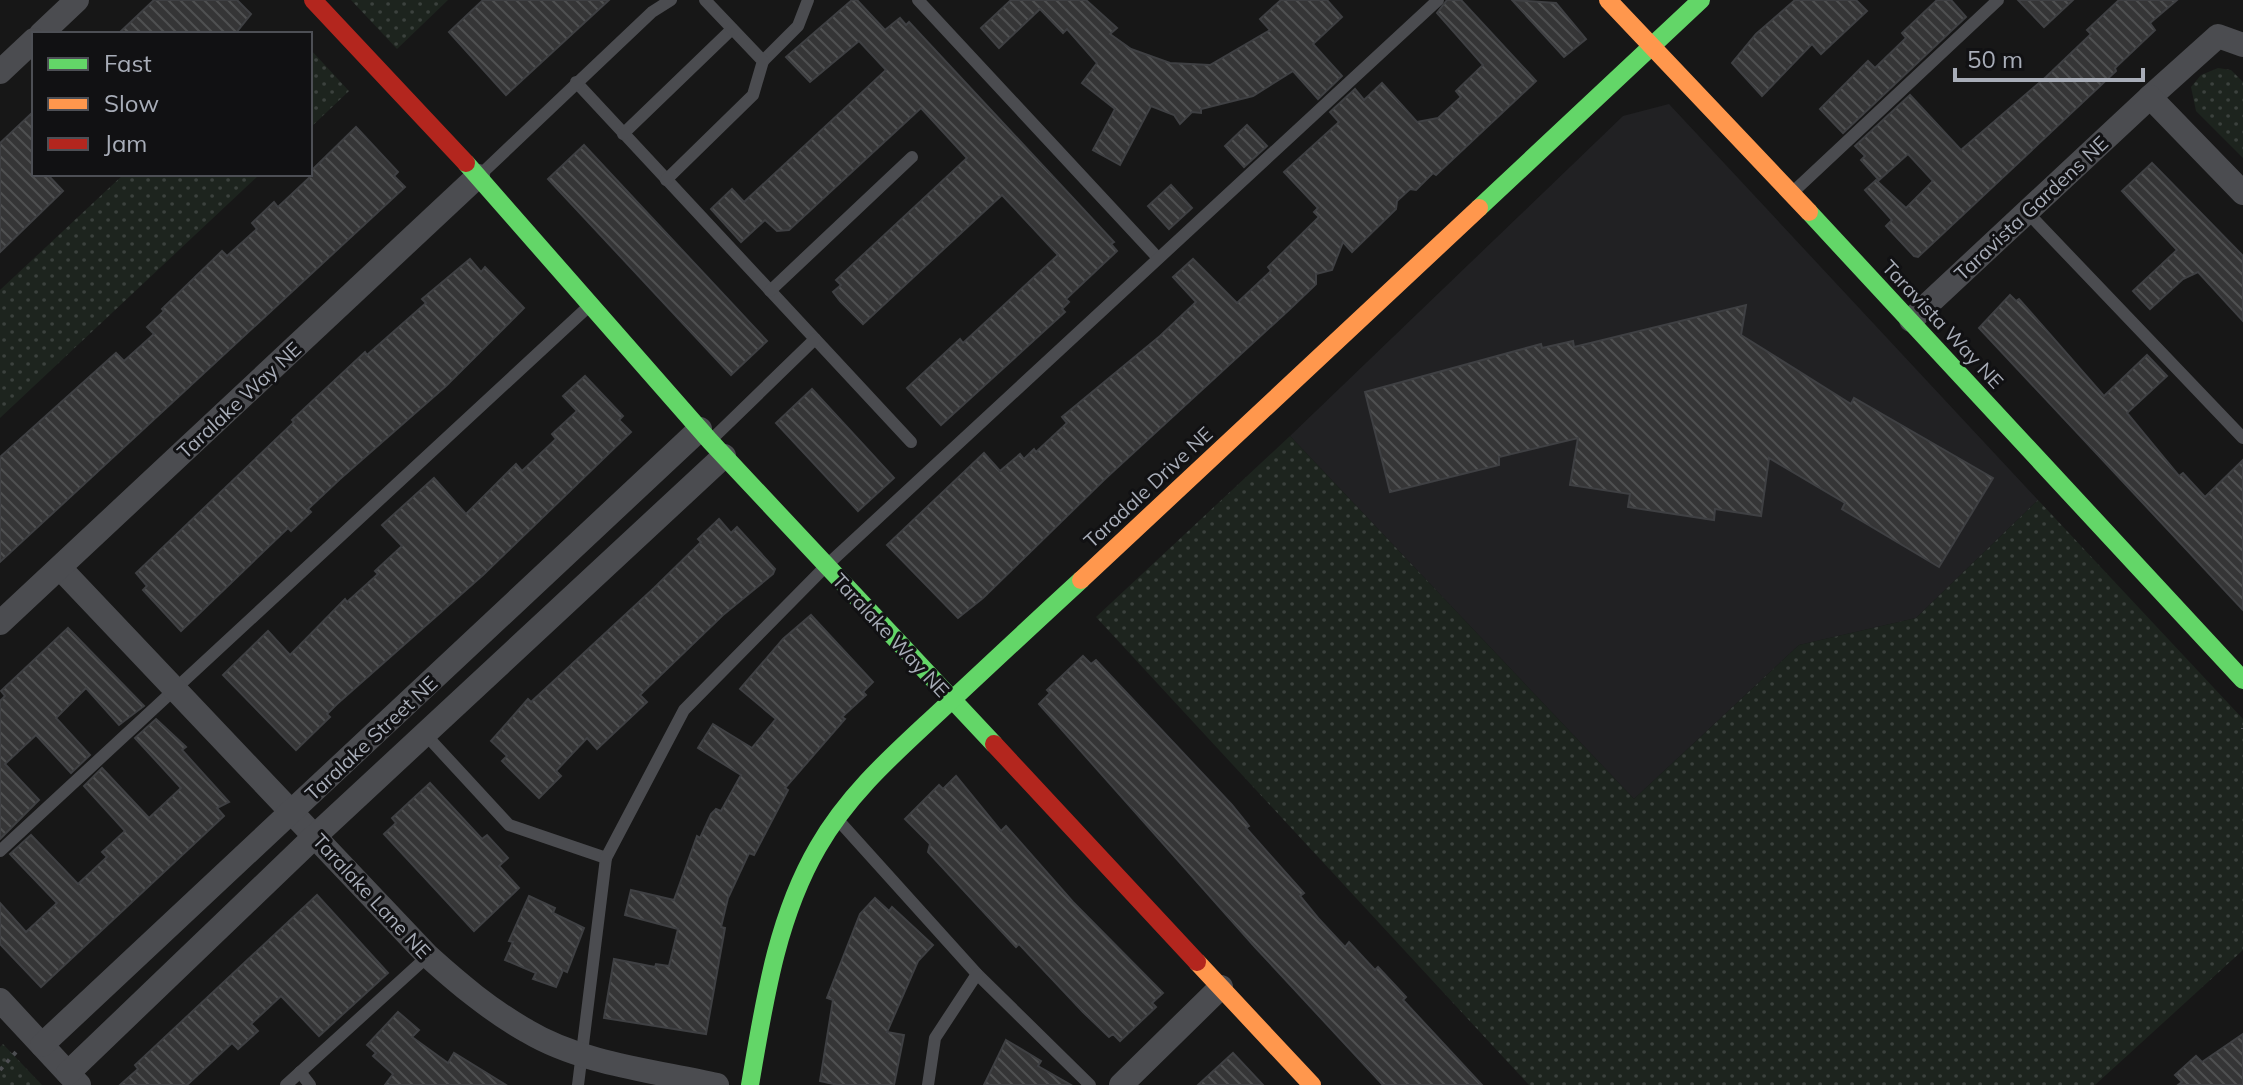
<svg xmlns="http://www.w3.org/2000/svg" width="2243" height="1085" font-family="Mulish,sans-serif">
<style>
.built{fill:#212123}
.park{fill:url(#park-dots)}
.building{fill:url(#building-back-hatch);stroke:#3f4043;stroke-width:2}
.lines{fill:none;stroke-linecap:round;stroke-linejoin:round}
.path{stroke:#4d4e52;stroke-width:4;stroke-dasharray:4 6;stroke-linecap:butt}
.lane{stroke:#4b4c50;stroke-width:12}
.street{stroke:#4b4c50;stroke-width:24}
.fast{stroke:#63d668;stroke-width:18}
.slow{stroke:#ff974d;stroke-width:18}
.jam{stroke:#b3261e;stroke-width:18}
.labels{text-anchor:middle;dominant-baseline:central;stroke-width:6;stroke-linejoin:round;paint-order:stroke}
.street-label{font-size:20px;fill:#a8adb8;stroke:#111113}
</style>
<defs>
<pattern id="park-dots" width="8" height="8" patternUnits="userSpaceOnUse" patternTransform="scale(2)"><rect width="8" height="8" fill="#1d241e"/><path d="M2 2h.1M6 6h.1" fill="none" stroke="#3b413d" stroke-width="1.8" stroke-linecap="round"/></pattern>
<pattern id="building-back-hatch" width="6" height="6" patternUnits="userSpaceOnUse" patternTransform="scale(2)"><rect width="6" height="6" fill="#353536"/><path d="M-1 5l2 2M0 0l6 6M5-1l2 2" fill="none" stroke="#4f5051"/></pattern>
</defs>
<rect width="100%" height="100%" fill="#171717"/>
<polygon class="built" points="1669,104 2038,500 1916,618 1799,645 1634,799 1290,436 1623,116"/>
<g class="park">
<polygon points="351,0 448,0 397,49"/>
<polygon points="310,49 349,91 310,128"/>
<polygon points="2218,68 2231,70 2243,82 2243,158 2196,111 2191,87 2201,75"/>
<polygon points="124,174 260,174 0,418 0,290"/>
<polygon points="1290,436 1634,799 1799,645 1916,618 2038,500 2243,719 2243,950 2095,1085 1529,1085 1096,617"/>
<polygon points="3,1044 42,1085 0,1085 0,1047"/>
</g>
<g class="building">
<polygon points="154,0 237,0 251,14 235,34 118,34"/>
<polygon points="483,0 609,0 506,95 449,32"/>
<polygon points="852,0 857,0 885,30 900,18 906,25 909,22 1114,242 1111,244 1117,251 1066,299 1069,302 1062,309 1065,312 941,425 907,388 960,339 963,343 1058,255 1002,195 863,324 840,301 833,292 841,285 836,280 967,158 921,108 789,230 777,231 765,220 741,242 711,209 732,189 744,202 886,70 859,41 810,82 786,57"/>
<polygon points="1011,0 1086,0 1117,28 1110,34 1131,49 1170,63 1210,65 1270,30 1260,19 1281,0 1327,0 1342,17 1313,44 1342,76 1318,99 1293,71 1253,96 1201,109 1201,113 1192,112 1180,124 1174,115 1151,106 1120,165 1093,150 1115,109 1082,83 1097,63 1067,29 1063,33 1040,9 999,48 981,28"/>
<polygon points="1447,0 1461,0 1536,81 1436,175 1433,173 1416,190 1410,189 1397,201 1396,209 1352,252 1343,242 1332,270 1316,274 1316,284 1291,308 1106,478 983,598 958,618 887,545 984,453 1000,471 1020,454 1024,459 1034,449 1036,452 1067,423 1062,417 1160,336 1196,302 1173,277 1193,259 1237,303 1271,271 1268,267 1319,217 1314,212 1318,208 1284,172 1339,122 1330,112 1355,89 1364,100 1382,83 1417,122 1438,118 1461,97 1456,91 1483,65 1437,13"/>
<polygon points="1512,0 1556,3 1586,39 1564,57"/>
<polygon points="1795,0 1856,0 1867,11 1821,54 1812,44 1762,96 1732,63 1756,34"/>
<polygon points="1937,0 1951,0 1966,17 1843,133 1820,109 1868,61 1875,68 1906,38 1902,33"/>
<polygon points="2018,0 2073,0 2044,27"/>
<polygon points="2119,0 2177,0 2150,23 2155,30 2115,68 2116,71 1918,257 1914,256 1886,226 1892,220 1865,190 1876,180 1906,208 1933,181 1908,154 1879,180 1861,160 1865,156 1855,146 1910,95 1961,150 2046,77 2091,34 2087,30"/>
<polygon points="34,111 34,174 47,174 63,191 0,252 0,143"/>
<polygon points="1247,125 1267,146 1244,167 1225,146"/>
<polygon points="356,127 398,172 394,176 405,187 0,562 0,457 116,353 124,361 154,334 147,327 164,311 162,309 222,251 227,256 257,229 252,223 274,202 278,207 310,177 308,174"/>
<polygon points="584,145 767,341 731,375 548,179"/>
<polygon points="2152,163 2243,256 2243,321 2198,272 2183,279 2150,309 2133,291 2177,250 2122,191"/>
<polygon points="1171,185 1192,208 1169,229 1148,206"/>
<polygon points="470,259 481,272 485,267 524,308 446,386 340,479 308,509 311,512 291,531 288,528 181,631 143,590 147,586 136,573 294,422 292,420 365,352 367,355 426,303 422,299"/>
<polygon points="2010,295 2016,301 2019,299 2104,396 2147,355 2167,376 2127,413 2179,476 2183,473 2205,497 2243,460 2243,610 1979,328"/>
<polygon points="1746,305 1741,335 1851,404 1854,398 1993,478 1939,567 1842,509 1845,503 1769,458 1761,516 1715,509 1714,520 1628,507 1630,494 1570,485 1578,438 1499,457 1499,465 1390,492 1365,392 1541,344 1542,348 1573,341 1574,347"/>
<polygon points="585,376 623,416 619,420 631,432 483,575 337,704 327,714 330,717 296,750 223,675 268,631 290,655 345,599 347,602 378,574 375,571 402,546 382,525 434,478 466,514 516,464 522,471 556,439 552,434 577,411 563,396"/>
<polygon points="812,389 894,478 858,511 776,423"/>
<polygon points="719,519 731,533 737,527 775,569 773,574 723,615 640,695 647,702 597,749 587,738 556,771 561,776 539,798 502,761 507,756 491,741 528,699 531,702 654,588 701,542 698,539"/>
<polygon points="811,615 873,682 863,692 866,695 842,717 845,719 785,788 788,790 754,855 749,853 728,898 721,927 725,928 706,1034 604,1018 614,959 655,967 656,964 669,966 678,929 625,915 631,890 674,900 697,836 700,838 711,814 716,809 721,811 741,775 698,748 713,724 752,748 776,719 740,689 783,639"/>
<polygon points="68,628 144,706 119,725 86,688 56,718 90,755 71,773 36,735 5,764 39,800 0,839 0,701 5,696 1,691"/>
<polygon points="1083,656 1091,664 1096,660 1232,805 1249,826 1246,828 1304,893 1300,896 1318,918 1345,947 1349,942 1375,970 1378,967 1406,997 1403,1000 1482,1085 1383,1085 1254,946 1039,704 1050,693 1047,690"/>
<polygon points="156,719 186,747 182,750 229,802 217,808 224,816 41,987 0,944 0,903 26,932 57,903 10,854 31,835 78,884 107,857 102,852 125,831 84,786 102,768 149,818 181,788 135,738"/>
<polygon points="956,776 1001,831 1006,826 1073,902 1163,993 1152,1003 1156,1007 1120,1041 1113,1034 1109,1037 1083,1012 1019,944 1016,947 928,852 930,844 905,819 939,785 943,789"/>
<polygon points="430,783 482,839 487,835 508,858 499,866 519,888 474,931 384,834 396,823 392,818"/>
<polygon points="317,895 388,973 319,1036 281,996 251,1024 258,1031 238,1049 232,1043 187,1085 120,1085 138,1069 135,1065"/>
<polygon points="529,896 555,908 553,913 584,928 567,972 563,970 556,987 533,979 536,973 505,960 513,942 509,941"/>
<polygon points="875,898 889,911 892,907 933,945 918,961 887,1032 904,1035 894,1085 838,1085 820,1081 833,1000 827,998 860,914"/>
<polygon points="398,1012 419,1030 412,1037 448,1063 454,1053 506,1085 385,1085 393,1074 373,1056 376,1053 367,1045"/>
<polygon points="2243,1034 2243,1085 2178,1085 2182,1082 2175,1075 2196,1056 2202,1062"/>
<polygon points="1006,1040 1041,1061 1038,1066 1071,1085 984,1085"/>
<polygon points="1233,1053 1263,1085 1198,1085"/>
</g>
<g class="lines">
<g class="path">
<polyline points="2243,728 2243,729"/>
<polyline points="0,1070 16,1052"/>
</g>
<g class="lane">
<polyline points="918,0 1158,258"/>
<polyline points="763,61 798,26 808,0"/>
<polyline points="576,82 911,442"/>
<polyline points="623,134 732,29"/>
<polyline points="479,176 652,12 671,0"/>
<polyline points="666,180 753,95 763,61 705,0"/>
<polyline points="1793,192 1998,0"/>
<polyline points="2027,212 2243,438"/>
<polyline points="770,291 912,157"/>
<polyline points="711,440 815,339"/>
<polyline points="425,734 509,825 606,858"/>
<polyline points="839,821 977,974 1090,1085"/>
<polyline points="0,851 588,307"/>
<polyline points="300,1072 310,1085"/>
<polyline points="286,1085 428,956"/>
<polyline points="578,1085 606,858 684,710 826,566 1438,0"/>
<polyline points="928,1085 935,1038 977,974"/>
</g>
<g class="street">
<polyline points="41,34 77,0"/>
<polyline points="0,72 34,40"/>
<polyline points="2150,97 2218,36 2243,45"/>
<polyline points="1911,320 2150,97 2243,193"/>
<path d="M60 568 428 956C459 984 490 1010 527 1031 582 1064 655 1071 717 1085"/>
<polyline points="0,623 478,176"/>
<polyline points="0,1000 79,1085"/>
<polyline points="42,1045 700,429"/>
<polyline points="68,1073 315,836 724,456"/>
<polyline points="1121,1085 1221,987"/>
</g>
<g class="fast">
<polyline points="466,163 710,441 994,744"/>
<polyline points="1479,208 1701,0"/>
<polyline points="1809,212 2243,680"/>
<path d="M750 1085C764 1004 776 919 818 847 849 793 894 754 939 712 986 668 1033 624 1081 580"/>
</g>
<g class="slow">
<polyline points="1608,0 1809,212"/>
<polyline points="1081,580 1479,208"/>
<polyline points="1197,962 1312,1085"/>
</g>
<g class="jam">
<polyline points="313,0 466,163"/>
<polyline points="994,744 1197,962"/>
</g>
</g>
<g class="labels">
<g class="street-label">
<text transform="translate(2031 208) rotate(-43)">Taravista Gardens NE</text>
<text transform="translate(1943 324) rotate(47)">Taravista Way NE</text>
<text transform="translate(239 400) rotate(-43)">Taralake Way NE</text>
<text transform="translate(1148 487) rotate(-43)">Taradale Drive NE</text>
<text transform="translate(891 635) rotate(47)">Taralake Way NE</text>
<text transform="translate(371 738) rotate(-43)">Taralake Street NE</text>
<text transform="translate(372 896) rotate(47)">Taralake Lane NE</text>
</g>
</g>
<rect x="32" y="32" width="280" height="144" fill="#111113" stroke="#4d4f55" stroke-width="2"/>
<rect x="48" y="58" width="40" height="12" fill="#63d668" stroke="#4d4f55" stroke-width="2"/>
<text x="104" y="72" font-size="24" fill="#a8adb8">Fast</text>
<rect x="48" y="98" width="40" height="12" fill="#ff974d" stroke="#4d4f55" stroke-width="2"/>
<text x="104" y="112" font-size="24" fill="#a8adb8">Slow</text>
<rect x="48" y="138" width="40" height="12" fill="#b3261e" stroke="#4d4f55" stroke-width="2"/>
<text x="104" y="152" font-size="24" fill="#a8adb8">Jam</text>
<path d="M1955 68v12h188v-12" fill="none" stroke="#a8adb8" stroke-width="4"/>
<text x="1967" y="68" font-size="24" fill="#a8adb8" stroke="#111113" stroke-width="6" paint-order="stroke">50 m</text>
</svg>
